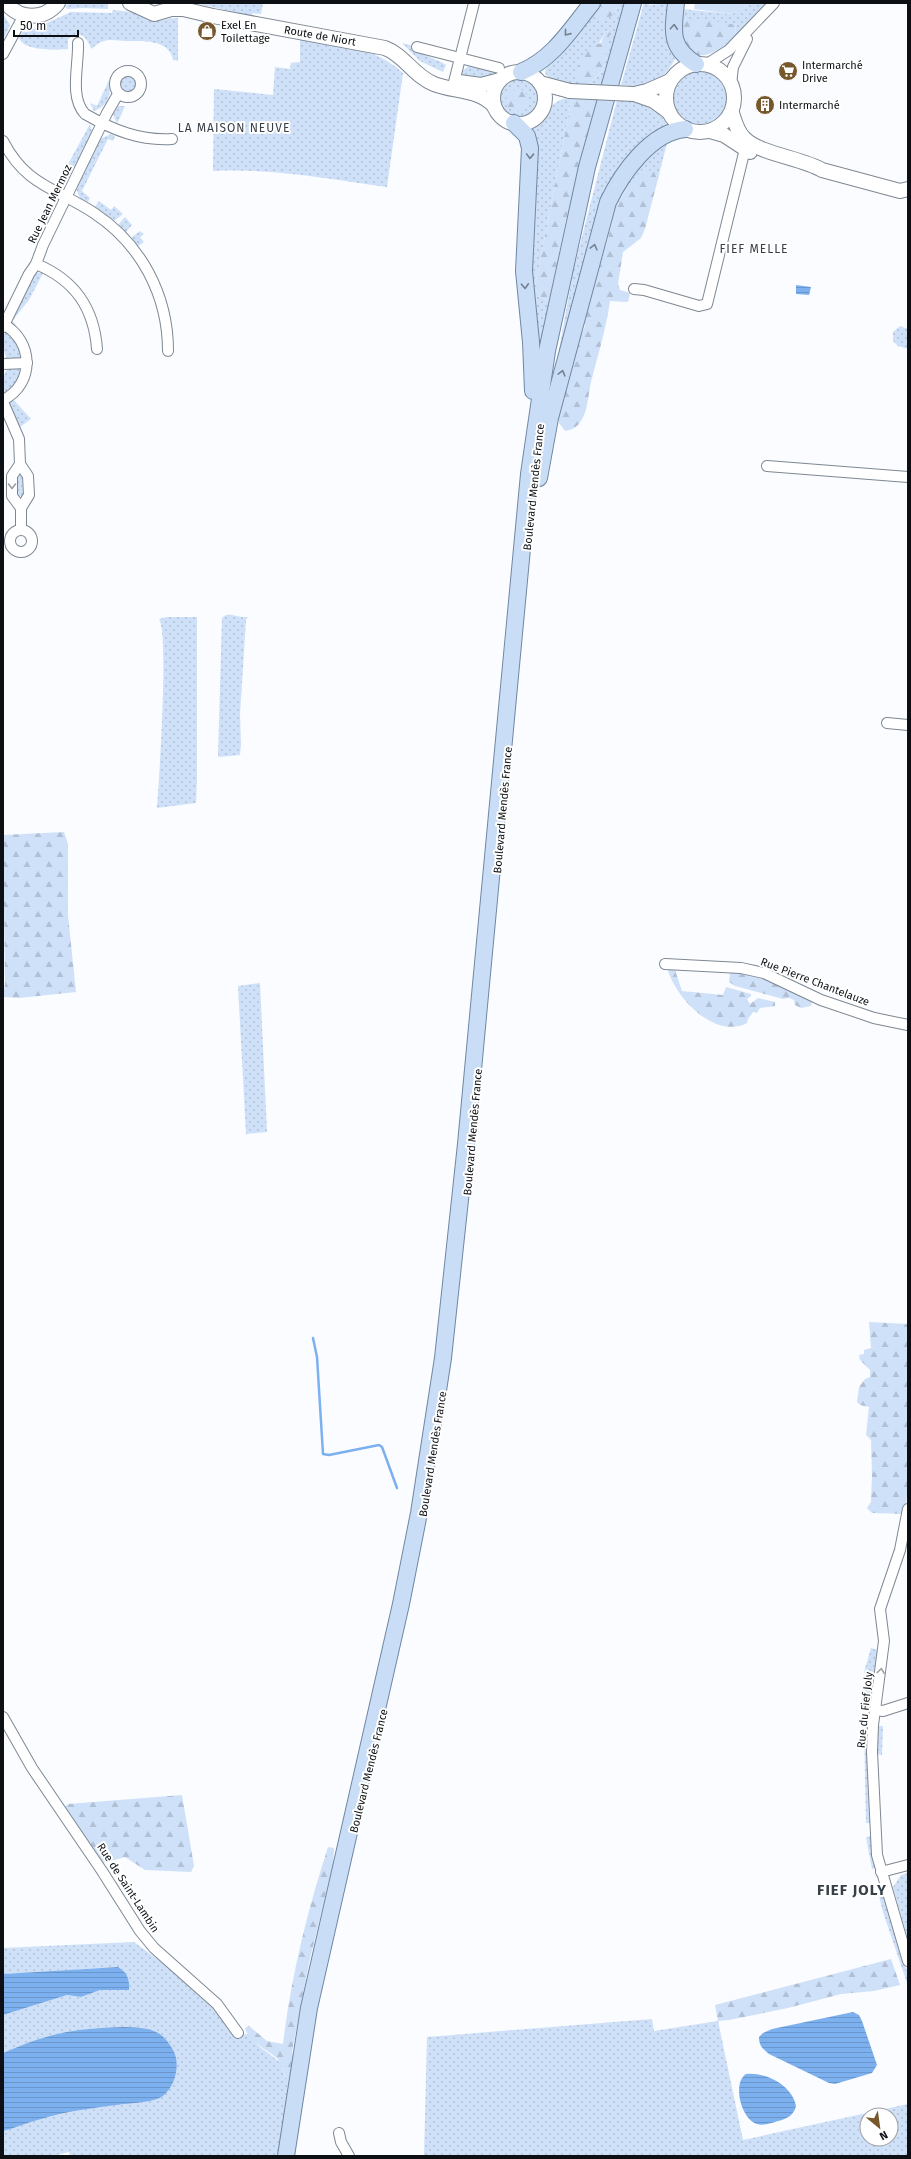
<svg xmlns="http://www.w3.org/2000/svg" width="911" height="2159" font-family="'Fira Sans',sans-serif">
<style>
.grass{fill:url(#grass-dots);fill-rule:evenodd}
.forest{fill:url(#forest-firs)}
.pitch{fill:#cfe1f8}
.water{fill:url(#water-rules)}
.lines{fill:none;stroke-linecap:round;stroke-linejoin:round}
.stream{stroke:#7db0ef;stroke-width:2.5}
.minor-casing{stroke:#7e8893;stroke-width:12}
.secondary-casing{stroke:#7e8893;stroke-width:16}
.primary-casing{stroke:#7087a3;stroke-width:18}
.minor{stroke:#fff;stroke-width:10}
.secondary{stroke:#fff;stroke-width:14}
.primary{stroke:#caddf6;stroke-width:16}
.secondary-bridge-casing{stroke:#7e8893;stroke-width:16;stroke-linecap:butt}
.secondary-bridge{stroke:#fff;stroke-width:14}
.oneway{stroke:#748190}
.oneway2{stroke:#9e9fa1}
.labels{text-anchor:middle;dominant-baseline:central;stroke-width:4;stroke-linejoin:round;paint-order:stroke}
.poi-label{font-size:11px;fill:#0c1014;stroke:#fff;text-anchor:start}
.street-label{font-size:11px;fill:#0c1014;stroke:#fff}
.neighbourhood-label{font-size:12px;letter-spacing:1px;fill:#373f49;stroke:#fff}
.district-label{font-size:15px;font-weight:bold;letter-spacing:1px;fill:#373f49;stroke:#fff}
</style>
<defs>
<pattern id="grass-dots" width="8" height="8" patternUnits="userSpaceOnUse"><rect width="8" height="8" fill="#cfe1f8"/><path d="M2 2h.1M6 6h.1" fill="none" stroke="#b1c0d4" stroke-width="1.8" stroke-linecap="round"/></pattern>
<pattern id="forest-firs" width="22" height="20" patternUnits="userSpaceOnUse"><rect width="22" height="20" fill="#cfe1f8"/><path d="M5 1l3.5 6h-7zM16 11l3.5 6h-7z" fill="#b1c0d4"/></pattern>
<pattern id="water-rules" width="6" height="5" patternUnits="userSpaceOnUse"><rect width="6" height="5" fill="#7db0ef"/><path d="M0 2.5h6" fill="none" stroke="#6b96cc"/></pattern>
</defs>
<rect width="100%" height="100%" fill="#fafcff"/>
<g class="grass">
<polygon points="75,3 108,4 108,9 83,8 67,9 65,5"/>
<polygon points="195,3 263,3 261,14 253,13 251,16"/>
<path d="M596 3H601L593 15H613L620 3H627L603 85 589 84 604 69 609 31 605 32C597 51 578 64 575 84L551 81 545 73 546 68Z"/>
<path d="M644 3H649V5L671 3C669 24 666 40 675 59 662 84 648 88 621 85Z"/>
<path d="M751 3H766L736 36 735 25C726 22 716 24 706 22 697 21 690 19 681 20L682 9 732 14Z"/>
<path d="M132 9C138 12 142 18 148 20 157 24 166 17 178 18V61L173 60C170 39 142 41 126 41 119 41 110 39 104 41 98 43 95 46 91 49 87 37 80 29 68 39V49C56 50 23 51 19 38L23 31 27 32 71 12 112 13 113 10 132 12Z"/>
<polygon points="3,14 10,25 5,37 3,36"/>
<path d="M300 38C337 42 375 47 403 73L387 187C329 179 271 168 213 171L214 89 273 95 275 67 290 69 291 63 300 62Z"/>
<polygon points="402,43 410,45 419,52 443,63 446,65 443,72 420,61"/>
<polygon points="469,66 498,72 483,78 463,76 462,71"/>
<circle cx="700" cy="99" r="29"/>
<circle cx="128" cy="84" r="10"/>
<circle cx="518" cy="97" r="20"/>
<path d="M109 80C112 95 108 106 94 111L90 103 97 106Z"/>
<path d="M572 97 535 287 540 297 549 301 536 375 530 296 529 128C545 118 551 98 572 97Z"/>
<path d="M617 100C643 102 656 104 669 128L623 170 552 389 573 272Z"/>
<polygon points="118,106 125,106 117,124 113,115"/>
<polygon points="90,124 92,131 89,137 67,184 56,186"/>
<polygon points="111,134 115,136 113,141 108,139 82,191 90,198 88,202 80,198 76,189 100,139"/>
<path d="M667 143 658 179 656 175 644 169C630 182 618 199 612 218 608 230 607 242 602 254 605 240 607 225 610 211 618 184 644 158 667 143Z"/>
<polygon points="99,201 111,210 114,206 123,214 114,221 95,207"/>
<polygon points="125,217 132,225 125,233 118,225"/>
<polygon points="140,231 144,234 140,237 144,242 138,246 131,238"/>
<polygon points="44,271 29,300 12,321 16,325 13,327 9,324 33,275"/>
<polygon points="900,326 908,329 908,349 898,346 893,341 893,332"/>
<path d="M6 330 14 336 24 359 7 360C4 350 0 340 6 330Z"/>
<polygon points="8,367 23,369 20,381 4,396 3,377"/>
<polygon points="12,398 31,419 20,427 8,401"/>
<polygon points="22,473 23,496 18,496 17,474"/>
<path d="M226 615C233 614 239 618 248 617L246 620 240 714 241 745 240 755 218 757 222 618Z"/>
<path d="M167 617H197V781L196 803 157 808C159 782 169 633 159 619Z"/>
<polygon points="260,983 267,1132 246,1134 238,986"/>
<polygon points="871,1648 880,1651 875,1678 867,1677 864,1672"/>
<polygon points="864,1682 875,1684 871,1707 864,1707"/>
<polygon points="869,1725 871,1823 866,1823 864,1726"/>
<polygon points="878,1726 883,1726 882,1755 877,1754"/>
<polygon points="871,1836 877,1868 872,1869 866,1837"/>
<polygon points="908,1873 908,1940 893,1887 901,1875"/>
<polygon points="882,1887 908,1975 908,1986 883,1912 877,1888"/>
<path d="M134 1942 171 1969 213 2005 237 2035 248 2034 259 2046 281 2063 285 2077 291 2081 281 2156H70L69 2152 53 2156H3V2131L39 2119 90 2108 125 2027C75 2028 49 2033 3 2053V2015L67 1995 81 1997 100 1990H129C130 1979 127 1972 118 1967L3 1974V1948Z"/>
<path d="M652 2019 654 2031 718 2021 743 2140 908 2104V2156H424L427 2037ZM867 2115H891V2139H867Z"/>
</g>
<g class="forest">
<polygon points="601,3 620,3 613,15 602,22 593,15"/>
<path d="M692 19C706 23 722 20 735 25L736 36C709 62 678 67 681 20Z"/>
<path d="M610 31 604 69 589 84H575C577 67 583 48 601 43L605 32Z"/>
<circle cx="517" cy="100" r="11"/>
<polygon points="572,97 600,100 566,220 549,301 540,297 535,287"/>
<path d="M644 169 653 171 658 179 645 229 641 238 623 252 618 284 620 290 630 293 628 302 610 301C606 329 598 355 591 382 588 396 588 413 579 424 575 428 571 430 565 431L559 423 558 414 572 357 585 326 583 321 608 238 616 206 632 180Z"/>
<polygon points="64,832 68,844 68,915 76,992 19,998 3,997 5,984 3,835"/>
<path d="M667 967H674L682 991 723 995 726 987 751 994V996L747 999 750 1004 758 998 775 1002V1006L760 1008 757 1013 753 1012 748 1019 747 1023C715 1040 674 997 667 967Z"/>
<polygon points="730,971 767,977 813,999 811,1006 801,1008 795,1005 794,1000 789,998 783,999 735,986 729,982"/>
<polygon points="869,1322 908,1324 908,1486 905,1514 872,1513 867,1508 871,1502 872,1475 871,1440 866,1435 869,1407 860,1405 857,1402 859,1387 865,1379 870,1377 870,1370 860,1360 859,1355 864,1354 864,1350 871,1348"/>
<polygon points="182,1795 194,1866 191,1872 145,1870 125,1857 103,1863 64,1807 68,1804"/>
<path d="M328 1847 334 1848 333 1864 309 1963 292 2052 294 2062 291 2081 285 2077C284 2073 283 2068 281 2064 276 2052 249 2045 245 2028L249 2026 267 2041 283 2044C291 1977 307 1912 328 1847Z"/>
<polygon points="891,1959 900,1985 874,1991 841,1994 788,2008 729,2020 718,2021 715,2005"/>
</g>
<polygon class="pitch" points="695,3 751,3 732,14 694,9"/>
<g class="water">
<polygon points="796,285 811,287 809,295 796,294"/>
<path d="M118 1967C127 1972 130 1979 129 1990H100L81 1997 67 1995 3 2015V1974Z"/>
<path d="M853 2012 859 2015 862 2021 877 2065 872 2073 835 2084 829 2083 769 2054C763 2049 759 2046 759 2037L763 2033 772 2029Z"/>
<path d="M125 2027C148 2028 161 2028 173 2050 181 2064 175 2086 164 2095 155 2103 128 2103 116 2105 91 2108 65 2112 41 2119 28 2122 16 2128 3 2131V2053C49 2033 75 2028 125 2027Z"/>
<path d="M746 2074C766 2072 792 2085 796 2106 794 2115 787 2119 778 2121 772 2123 763 2126 757 2124 741 2119 732 2083 746 2074Z"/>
</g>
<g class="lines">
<polyline class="stream" points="313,1338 317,1357 323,1454 329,1455 379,1445 382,1447 397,1488"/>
<g class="minor-casing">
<g id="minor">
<path d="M78 43C79 65 69 97 85 114 113 130 140 141 172 139"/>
<polyline points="417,47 499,68"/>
<polyline points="3,54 24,15"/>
<polyline points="707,64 729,50 774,3"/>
<circle cx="128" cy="84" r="13"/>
<polyline points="454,82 474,3"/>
<polyline points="731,84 733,67 747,39"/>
<path d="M3 141C26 186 56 188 94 213 141 244 168 295 168 351"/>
<path d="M36 264C75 280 94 308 97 349"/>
<polyline points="634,289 644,290 699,306 707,304 745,149"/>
<path d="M3 324C34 341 35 384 3 400"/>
<polyline points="3,327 29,274 36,264 43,245 107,113 118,94"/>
<polyline points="3,364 27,363"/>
<polyline points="3,402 19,439 20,464 28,476 29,495 21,508 21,530"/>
<polyline points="20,464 12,476 12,496 21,508"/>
<polyline points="767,466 908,477"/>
<circle cx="21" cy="541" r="11"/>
<polyline points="887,723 908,725"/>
<polyline points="665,964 741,968 764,973 821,1000 874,1018 908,1025"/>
<polyline points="908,1509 900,1550 880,1609 884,1641 873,1725 872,1752 877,1855 908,1961"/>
<polyline points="875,1710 883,1711 908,1703"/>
<polyline points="3,1717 32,1768 102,1871 140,1931 154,1948 217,2004 238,2033"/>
<polyline points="881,1872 908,1865"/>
<polyline points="339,2133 341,2142 349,2156"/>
</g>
</g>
<g class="secondary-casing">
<g id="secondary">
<path d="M6 3C20 20 44 20 58 3"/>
<path d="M130 3 154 14 171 9H183L213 16 385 48C404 55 414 76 434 84 454 92 479 89 494 106"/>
<circle cx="700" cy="98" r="34"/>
<circle cx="519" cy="98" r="26"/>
<polyline points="459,82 481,85 500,80"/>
<polyline points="540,83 570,91"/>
<polyline points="634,94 654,101 669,112"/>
<polyline points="634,94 647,91 670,81"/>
<path d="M732 113C735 122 737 131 744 138 759 154 802 158 822 170L900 191 908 189"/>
<polyline points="710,131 724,135 750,152"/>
</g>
</g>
<g class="primary-casing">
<g id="primary">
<path d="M676 3C673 31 669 47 696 64"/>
<path d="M521 72C553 59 571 29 592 3"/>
<polyline points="514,123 527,136 530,148 524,271 531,342 533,391"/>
<path d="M539 478 550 418 608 202C622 173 651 132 685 129"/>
<polyline points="286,2156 309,2008 401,1604 419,1513 443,1358 466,1144 529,474 547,351 587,167 633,3"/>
</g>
</g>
<use href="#minor" class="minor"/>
<use href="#secondary" class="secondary"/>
<use href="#primary" class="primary"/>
<g class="secondary-bridge-casing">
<polyline id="secondary-bridge" points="570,91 634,94"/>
</g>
<use href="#secondary-bridge" class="secondary-bridge"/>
</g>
<defs><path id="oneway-chevron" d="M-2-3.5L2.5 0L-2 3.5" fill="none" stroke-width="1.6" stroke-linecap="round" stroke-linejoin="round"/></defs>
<g class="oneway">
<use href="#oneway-chevron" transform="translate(674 27) rotate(-87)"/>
<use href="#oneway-chevron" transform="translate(567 33) rotate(129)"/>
<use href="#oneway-chevron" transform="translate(530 156) rotate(92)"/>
<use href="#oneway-chevron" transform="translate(594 247) rotate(-76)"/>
<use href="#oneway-chevron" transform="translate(525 286) rotate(87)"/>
<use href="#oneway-chevron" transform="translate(562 373) rotate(-75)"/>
</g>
<g class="oneway2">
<use href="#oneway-chevron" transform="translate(12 486) rotate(90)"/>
<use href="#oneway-chevron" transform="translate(881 1671) rotate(-82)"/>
</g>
<defs>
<g id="shop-disc" transform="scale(1)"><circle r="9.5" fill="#77582d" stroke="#fff"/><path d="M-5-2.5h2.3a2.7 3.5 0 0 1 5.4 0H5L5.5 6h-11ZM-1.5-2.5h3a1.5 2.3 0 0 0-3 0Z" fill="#fff"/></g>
<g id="supermarket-disc" transform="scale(1)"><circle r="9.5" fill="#77582d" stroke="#fff"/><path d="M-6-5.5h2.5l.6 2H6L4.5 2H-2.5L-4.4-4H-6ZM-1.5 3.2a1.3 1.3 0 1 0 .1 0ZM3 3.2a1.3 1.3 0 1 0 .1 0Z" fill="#fff"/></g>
<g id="building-disc" transform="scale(1)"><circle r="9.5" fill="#77582d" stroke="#fff"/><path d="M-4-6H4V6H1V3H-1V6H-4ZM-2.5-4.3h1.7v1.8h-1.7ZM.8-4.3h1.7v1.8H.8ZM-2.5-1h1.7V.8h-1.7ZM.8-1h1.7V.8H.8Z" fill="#fff"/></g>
</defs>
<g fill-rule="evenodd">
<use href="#shop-disc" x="207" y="31"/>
<use href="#supermarket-disc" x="788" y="71"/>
<use href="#building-disc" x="765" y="105"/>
</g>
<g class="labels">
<g class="poi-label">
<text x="221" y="25">Exel En<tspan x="221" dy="13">Toilettage</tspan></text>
<text x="802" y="65">Intermarché<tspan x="802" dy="13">Drive</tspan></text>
<text x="779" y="105">Intermarché</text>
</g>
<g class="street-label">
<text transform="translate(320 36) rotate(10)">Route de Niort</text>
<text transform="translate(50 204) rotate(-64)">Rue Jean Mermoz</text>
<text transform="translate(534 487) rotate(-84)">Boulevard Mendès France</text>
<text transform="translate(503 810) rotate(-85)">Boulevard Mendès France</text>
<text transform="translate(815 982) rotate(21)">Rue Pierre Chantelauze</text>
<text transform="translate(473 1132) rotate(-85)">Boulevard Mendès France</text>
<text transform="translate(433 1454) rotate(-81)">Boulevard Mendès France</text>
<text transform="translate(865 1710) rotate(-84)">Rue du Fief Joly</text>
<text transform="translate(369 1771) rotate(-76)">Boulevard Mendès France</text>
<text transform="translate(128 1888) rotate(57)">Rue de Saint-Lambin</text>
</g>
<g class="neighbourhood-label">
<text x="234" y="128">LA MAISON NEUVE</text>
<text x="754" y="249">FIEF MELLE</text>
</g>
<g class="district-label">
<text x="852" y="1890">FIEF JOLY</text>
</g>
</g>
<rect width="911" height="2159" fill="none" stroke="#0c1014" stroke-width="8"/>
<g transform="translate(879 2127) rotate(151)"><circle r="19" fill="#ffffff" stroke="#9e9fa1"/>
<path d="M0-3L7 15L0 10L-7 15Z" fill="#77582d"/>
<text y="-6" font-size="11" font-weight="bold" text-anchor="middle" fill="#0c1014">N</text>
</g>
<path d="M14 30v6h64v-6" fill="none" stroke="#0c1014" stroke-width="2"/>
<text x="20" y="30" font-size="12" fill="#0c1014" stroke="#ffffff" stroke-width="3" paint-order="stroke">50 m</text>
</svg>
